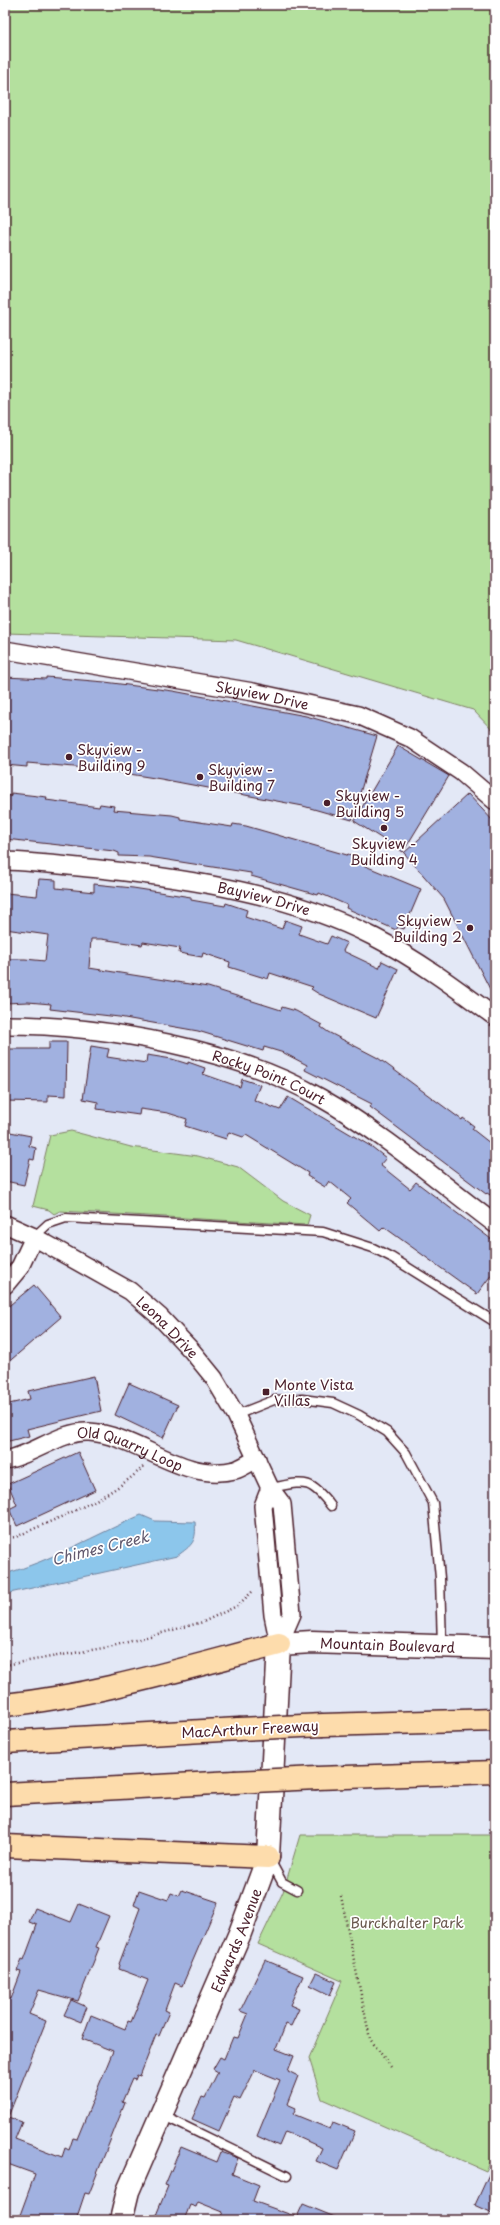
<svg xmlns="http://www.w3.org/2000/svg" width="500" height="2225" font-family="'Playpen Sans',sans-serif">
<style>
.green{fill:#b4e09e;stroke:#7f8064}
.water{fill:#8cc6eb;stroke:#72839e}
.building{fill:#a1b1e0;stroke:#4a1f2b}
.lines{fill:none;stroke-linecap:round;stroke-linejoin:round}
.service-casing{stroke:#4a1f2b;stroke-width:11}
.minor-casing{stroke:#4a1f2b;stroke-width:20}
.secondary-casing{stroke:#4a1f2b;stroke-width:25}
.motorway-casing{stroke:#4a1f2b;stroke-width:25}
.path{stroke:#4a1f2b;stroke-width:2.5;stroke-dasharray:1 3;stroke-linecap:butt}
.service{stroke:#fff;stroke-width:8}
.minor{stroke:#fff;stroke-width:17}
.secondary{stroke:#fff;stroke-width:22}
.motorway{stroke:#fddcac;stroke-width:22}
.motorway-bridge-casing{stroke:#4a1f2b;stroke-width:25;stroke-linecap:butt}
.motorway-bridge{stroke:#fddcac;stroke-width:22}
.poi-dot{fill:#4a1f2b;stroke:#fff;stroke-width:1.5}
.labels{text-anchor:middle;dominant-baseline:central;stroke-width:3.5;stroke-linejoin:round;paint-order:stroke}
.street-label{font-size:14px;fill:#4a1f2b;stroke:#fff}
.poi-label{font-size:14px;fill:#4a1f2b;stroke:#fff;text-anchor:start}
.park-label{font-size:14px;fill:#6a594e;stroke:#fff}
.water-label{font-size:15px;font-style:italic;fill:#61596e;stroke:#fff}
</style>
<rect width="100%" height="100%" fill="#e3e8f6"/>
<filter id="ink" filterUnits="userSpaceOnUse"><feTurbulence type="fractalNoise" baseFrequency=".025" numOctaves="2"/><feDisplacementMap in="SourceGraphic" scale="8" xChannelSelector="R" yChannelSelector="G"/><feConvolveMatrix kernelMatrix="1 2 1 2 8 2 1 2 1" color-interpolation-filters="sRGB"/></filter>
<g filter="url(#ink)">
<g class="green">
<polygon points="5,5 495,5 495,733 473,710 236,640 5,633"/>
<polygon points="71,1131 131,1147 198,1156 238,1167 283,1201 310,1215 307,1225 60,1211 54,1214 49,1210 33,1206 50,1135"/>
<polygon points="300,1835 495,1835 495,2152 486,2171 322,2099 309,2058 342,1981 258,1944 283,1892"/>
</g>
<path class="water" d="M141 1515 155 1521 195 1522C197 1542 192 1545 177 1556L5 1594V1574C53 1560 95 1535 141 1515Z"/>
<g class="building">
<polygon points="5,677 46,679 46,677 105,682 173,691 306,716 377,736 352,820 303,806 161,779 98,769 27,763 27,767 5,765"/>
<polygon points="398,746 449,776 403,852 354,821"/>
<polygon points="11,793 47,797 46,800 99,807 100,804 114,806 113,810 172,815 180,817 180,819 232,827 233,824 246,826 347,855 348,854 360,858 358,863 421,889 404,929 398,927 396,930 346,908 347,905 319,893 318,895 251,876 251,873 149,857 119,856 119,853 114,851 5,839 5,795 11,796"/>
<polygon points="468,794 495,823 495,999 444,899 404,853"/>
<polygon points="39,879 56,880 56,888 94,892 94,884 133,888 191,897 191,900 225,906 226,903 247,910 245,917 282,929 285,920 302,926 299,934 327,944 331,936 347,943 343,951 379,968 382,961 398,969 376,1018 319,994 311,989 313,987 270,973 268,979 229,967 230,962 203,953 202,957 179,953 180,948 143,942 142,945 101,939 91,939 89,968 208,987 281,1010 282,1007 296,1011 322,1025 321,1027 328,1032 378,1058 462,1120 463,1118 474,1126 472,1129 495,1147 495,1198 487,1193 486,1194 370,1107 372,1104 305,1070 307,1065 284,1053 264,1047 263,1051 198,1031 119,1017 50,1009 51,1004 28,1002 5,1003 5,962 8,962 8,959 25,959 45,961 48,935 5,929 5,893 37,896"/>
<polygon points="49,1042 67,1042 66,1096 48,1095 48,1102 5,1101 5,1049 49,1049"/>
<polygon points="91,1046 109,1049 107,1057 146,1063 147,1055 172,1059 188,1064 188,1062 205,1068 203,1074 240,1087 242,1079 260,1085 254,1100 280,1110 288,1097 372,1147 386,1158 380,1165 410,1189 416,1182 495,1242 495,1270 477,1294 384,1227 380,1231 347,1203 351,1199 329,1181 325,1187 307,1176 308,1173 246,1135 243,1137 229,1132 226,1139 185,1126 187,1119 168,1113 140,1109 139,1115 97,1109 98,1102 83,1099"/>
<polygon points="5,1131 31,1136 29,1146 36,1148 34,1160 30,1159 24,1185 5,1181"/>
<polygon points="34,1285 61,1317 5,1365 5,1309"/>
<polygon points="94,1376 101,1411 27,1429 29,1436 5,1442 5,1405 30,1399 28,1391"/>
<polygon points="129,1383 178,1405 163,1438 115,1415"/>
<polygon points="78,1452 95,1490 17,1526 9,1509 17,1505 8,1484"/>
<polygon points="139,1890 168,1900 171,1893 179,1896 182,1890 218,1902 182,1986 175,1983 165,2010 169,2012 159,2036 156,2035 140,2076 137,2075 135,2080 132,2079 122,2102 125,2103 89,2194 85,2193 76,2220 33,2220 20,2215 35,2174 5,2163 5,2007 9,1998 11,1999 21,1972 17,1971 22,1959 24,1960 37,1925 29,1922 35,1908 71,1922 79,1904 109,1916 96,1947 99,1948 78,2001 39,1990 29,2014 46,2021 8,2117 22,2122 15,2139 62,2157 65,2148 69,2150 73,2138 77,2139 113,2051 82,2039 91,2015 125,2029 128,2021 131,2022 148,1980 119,1969 120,1965 119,1964 140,1908 134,1905"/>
<polygon points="265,1960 303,1976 290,2005 299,2009 291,2026 286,2024 276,2049 294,2056 288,2071 298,2076 287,2104 296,2108 293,2114 330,2129 333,2122 355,2131 338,2170 316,2161 322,2148 298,2137 285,2132 279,2146 257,2136 280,2080 255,2070 240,2100 234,2097 219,2131 192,2119 202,2097 205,2098 218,2072 213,2069 220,2057 224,2059 233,2037 238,2038 248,2014 240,2011"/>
<polygon points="316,1973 336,1982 330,1995 310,1985"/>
<polygon points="71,2000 87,2007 81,2022 64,2015"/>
<polygon points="181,2147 217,2162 221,2152 238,2158 232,2174 259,2185 253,2201 297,2217 303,2204 342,2220 219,2220 223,2212 198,2202 196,2207 190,2205 184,2220 154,2220 168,2186 165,2185"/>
<polygon points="495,2161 495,2214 475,2205"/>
</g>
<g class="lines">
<g class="service-casing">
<g id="service">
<polyline points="34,1237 48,1224 66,1218 323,1232 373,1248 391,1257 495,1322"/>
<polyline points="236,1415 274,1400 302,1399 333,1403 359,1415 387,1432 406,1453 433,1503 440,1578 442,1646"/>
<path d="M270 1488C304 1482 309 1477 331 1506"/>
<polyline points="270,1860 282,1882 297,1890"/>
<polyline points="162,2115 287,2176"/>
</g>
</g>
<g class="minor-casing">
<g id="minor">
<path id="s1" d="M5 650 253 692 358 715 410 738 461 772 495 801"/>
<path id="s2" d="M5 861C36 862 67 866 99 869 191 879 290 894 374 937 417 959 456 988 495 1017"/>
<path id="s3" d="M5 1025C103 1025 236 1049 321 1098 383 1133 438 1181 495 1224"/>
<path id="s4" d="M5 1224 34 1237 130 1291 160 1317 192 1351 214 1378 236 1415 270 1488 282 1504 292 1614 279 1644"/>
<polyline points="5,1285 20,1267 34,1237"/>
<path id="s5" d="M5 1460C32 1456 62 1430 89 1432 139 1435 182 1483 235 1470 242 1468 250 1462 257 1459"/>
<polyline points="270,1488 263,1506 273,1615 279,1644"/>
</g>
</g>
<g class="secondary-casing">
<g id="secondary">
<path id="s6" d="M121 2220 128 2191 240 1933 268 1857 279 1644 312 1642 495 1648"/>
</g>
</g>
<g class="motorway-casing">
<g id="motorway">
<path d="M5 1705C98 1695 189 1667 279 1644"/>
<polyline points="323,1725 495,1720"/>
<polyline points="5,1742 239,1729"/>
<polyline points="317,1778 495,1772"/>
<polyline points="5,1794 234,1782"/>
<polyline points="5,1846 268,1857"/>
</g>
</g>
<g class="path">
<path d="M5 1538 16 1537C58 1517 109 1500 143 1467"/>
<polyline points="5,1665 109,1647 203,1622 237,1606 254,1590"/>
<polyline points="341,1896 370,2039 391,2067"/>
</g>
<use href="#service" class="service"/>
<use href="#minor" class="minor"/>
<use href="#secondary" class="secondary"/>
<use href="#motorway" class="motorway"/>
<g class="motorway-bridge-casing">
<g id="motorway-bridge">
<polyline points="239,1729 323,1725"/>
<polyline points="234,1782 317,1778"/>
</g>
</g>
<use href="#motorway-bridge" class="motorway-bridge"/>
</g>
</g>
<g class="poi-dot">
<circle cx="69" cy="757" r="4"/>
<circle cx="200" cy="777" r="4"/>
<circle cx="327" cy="803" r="4"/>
<circle cx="384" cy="828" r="4"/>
<circle cx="470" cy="928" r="4"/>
<rect x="262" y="1388" width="8" height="8" rx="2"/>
</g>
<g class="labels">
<g class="street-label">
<text stroke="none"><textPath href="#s1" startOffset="261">Skyview Drive</textPath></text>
<text stroke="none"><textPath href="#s2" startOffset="262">Bayview Drive</textPath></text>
<text stroke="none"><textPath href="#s3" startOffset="271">Rocky Point Court</textPath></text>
<text stroke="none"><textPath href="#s4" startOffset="194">Leona Drive</textPath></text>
<text stroke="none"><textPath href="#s5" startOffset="133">Old Quarry Loop</textPath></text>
<text stroke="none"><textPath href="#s6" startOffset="714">Mountain Boulevard</textPath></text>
<text transform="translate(250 1729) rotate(-3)">MacArthur Freeway</text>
<text stroke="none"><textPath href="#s6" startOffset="303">Edwards Avenue</textPath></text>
</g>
<g class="poi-label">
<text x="77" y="749">Skyview -<tspan x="77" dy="16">Building 9</tspan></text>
<text x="208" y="769">Skyview -<tspan x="208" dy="16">Building 7</tspan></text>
<text x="335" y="795">Skyview -<tspan x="335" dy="16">Building 5</tspan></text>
<text x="384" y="843" text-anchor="middle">Skyview -<tspan x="384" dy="16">Building 4</tspan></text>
<text x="462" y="920" text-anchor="end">Skyview -<tspan x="462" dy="16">Building 2</tspan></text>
<text x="274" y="1384">Monte Vista<tspan x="274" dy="16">Villas</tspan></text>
</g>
<g class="park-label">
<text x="407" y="1922">Burckhalter Park</text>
</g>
<g class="water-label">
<text transform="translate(100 1547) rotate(-14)">Chimes Creek</text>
</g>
</g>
<rect width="500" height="2225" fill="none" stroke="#fff" stroke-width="20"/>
<rect x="10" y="10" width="480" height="2205" fill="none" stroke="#4a1f2b" stroke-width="1.5" filter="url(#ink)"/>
</svg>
